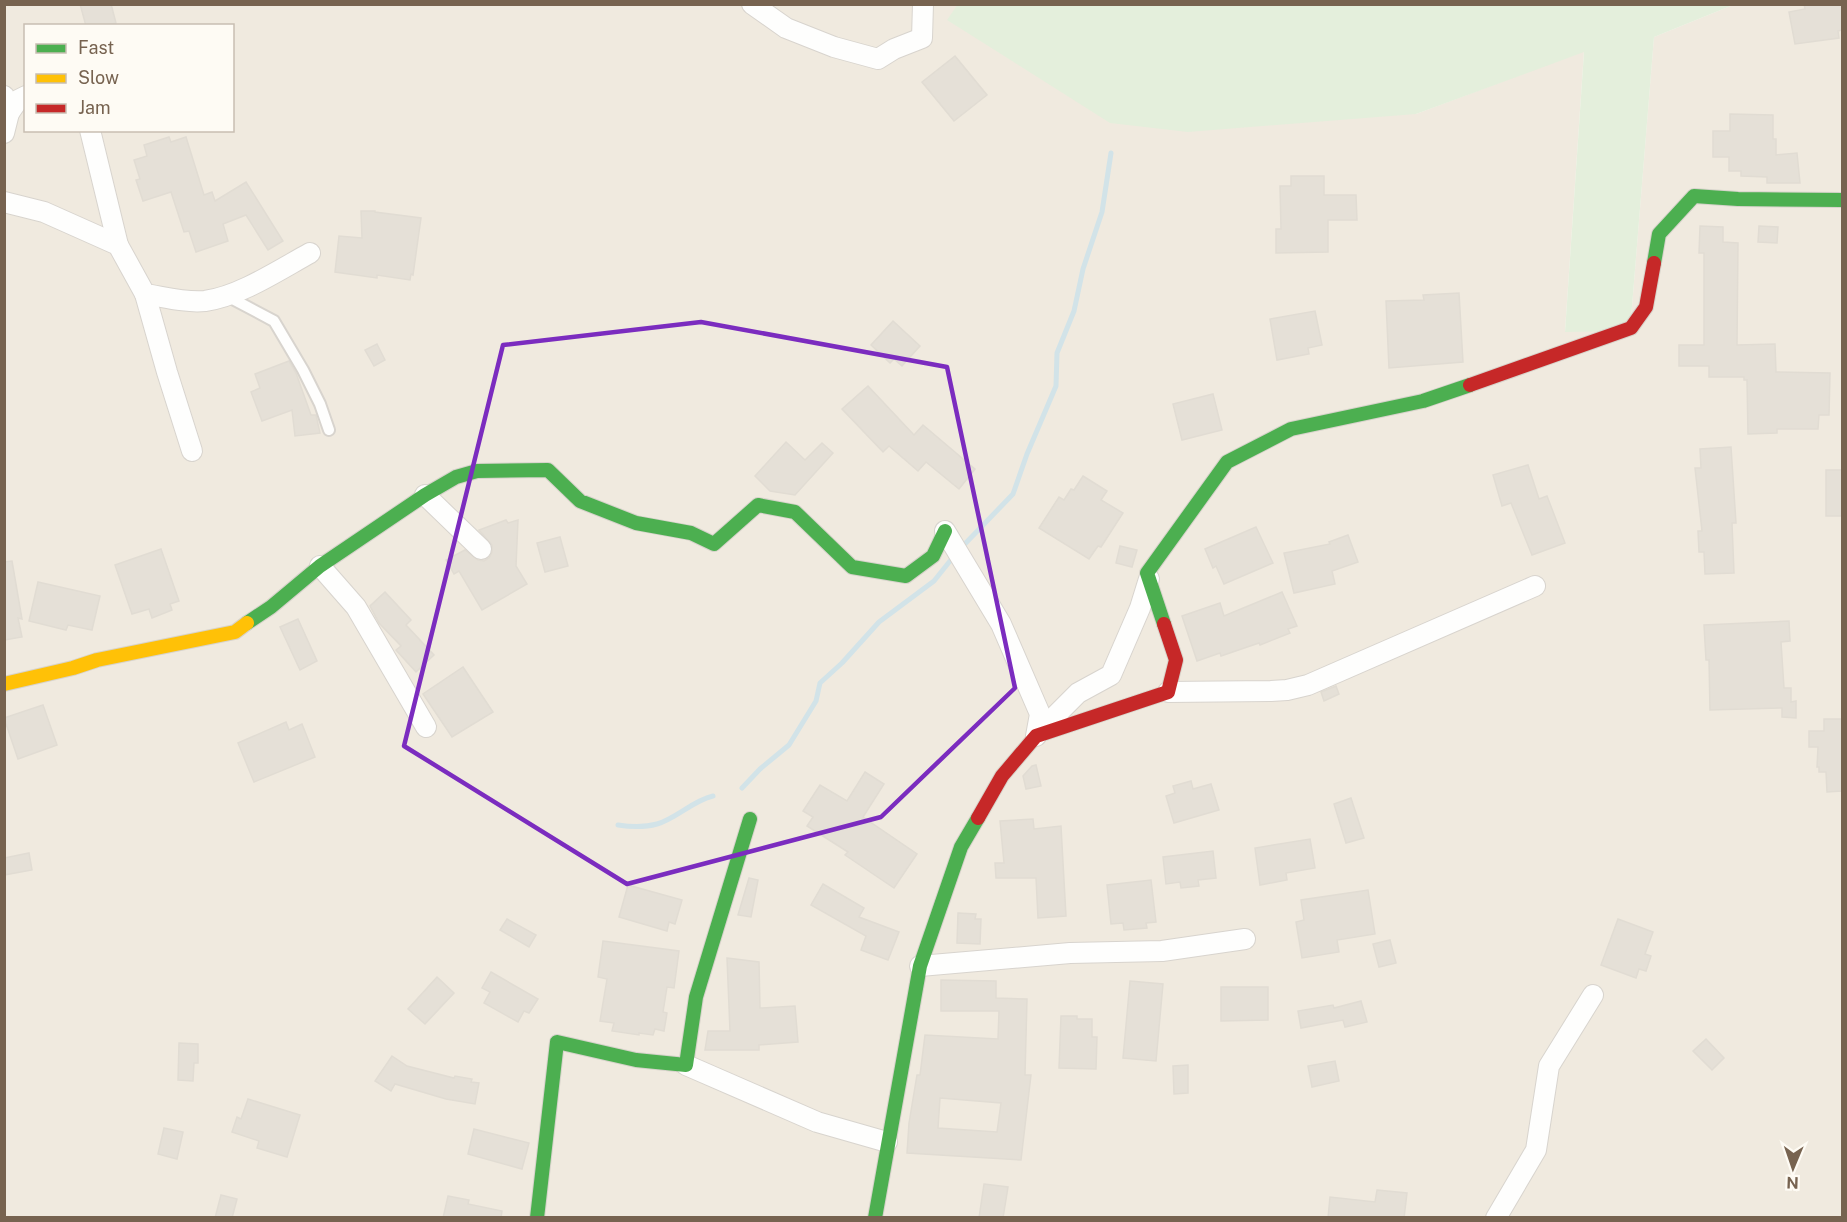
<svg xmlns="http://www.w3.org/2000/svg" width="1847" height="1222" font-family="'Public Sans',sans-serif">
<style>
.residential{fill:#f0eadf;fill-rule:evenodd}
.green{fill:#e4efdc}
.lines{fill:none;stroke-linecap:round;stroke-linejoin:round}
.stream{stroke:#d2e3e8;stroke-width:5}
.building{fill:#e5e0d7;stroke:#e1dcd3;stroke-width:1.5;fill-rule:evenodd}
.lane-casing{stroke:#d8d4ce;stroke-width:14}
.street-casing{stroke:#d8d4ce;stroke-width:22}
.fast-casing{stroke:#d7d3cb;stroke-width:16}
.slow-casing{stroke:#d7d3cb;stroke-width:16}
.jam-casing{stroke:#d7d3cb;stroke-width:16}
.lane{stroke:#fefefd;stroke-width:10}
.street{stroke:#fefefd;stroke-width:20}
.fast{stroke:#4caf50;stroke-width:14}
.slow{stroke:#ffc107;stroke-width:14}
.jam{stroke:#c62828;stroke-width:14}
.marked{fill:none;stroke:#7b2cbf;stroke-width:4.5;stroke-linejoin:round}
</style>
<rect width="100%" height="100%" fill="#f8f7f0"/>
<path class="residential" d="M5 5H958L948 20 1416 114 1584 51 1565 331H1630L1654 37 1733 5H1842V1217L5 1218ZM26 26H232V130H26Z"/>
<polygon class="green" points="958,4 1733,5 1654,37 1630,331 1565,332 1584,52 1416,114 1188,132 1110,123 947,20"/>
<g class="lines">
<g class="stream">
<polyline points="960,549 1013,494 1027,454 1056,386 1057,353 1074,311 1083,269 1102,212 1111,153"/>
<polyline points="742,788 760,769 789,745 816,701 820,683 842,663 879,622 934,581 954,556"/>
<path d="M618 825C631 827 643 828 657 824 677 818 692 801 713 796"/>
</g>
</g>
<g class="building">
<polygon points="80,4 111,4 116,23 105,26 86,26"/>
<polygon points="1804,4 1842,4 1842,30 1838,31 1839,38 1795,44 1789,12 1805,9"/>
<polygon points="955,56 987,95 954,121 922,82"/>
<polygon points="1730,114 1773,115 1773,139 1776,139 1776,155 1797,153 1800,183 1767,183 1767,177 1741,176 1741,171 1729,171 1729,157 1713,157 1713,131 1730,131"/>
<polygon points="169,137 171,142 186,137 204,195 212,192 215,201 246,182 283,241 268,250 246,215 223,224 228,241 196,252 189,231 184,232 171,192 143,201 136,180 140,179 134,160 147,156 144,145"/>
<polygon points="1291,176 1324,176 1324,195 1356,195 1357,220 1328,220 1328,252 1276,253 1276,229 1281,229 1280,186 1291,186"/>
<polygon points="361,211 375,211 375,212 421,218 413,275 411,274 410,280 377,275 377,278 335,272 339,236 362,238"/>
<polygon points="1700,226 1723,227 1723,242 1738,243 1737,345 1775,344 1776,372 1830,373 1829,415 1819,415 1818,429 1777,429 1777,433 1748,434 1747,380 1744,380 1744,377 1709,377 1709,366 1679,366 1679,345 1704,345 1704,253 1699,253"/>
<polygon points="1759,226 1778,227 1777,243 1758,242"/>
<polygon points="1459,293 1463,362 1389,368 1386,301 1424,300 1423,295"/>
<polygon points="1315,311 1322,345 1308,348 1309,354 1277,360 1270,319"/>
<polygon points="893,321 920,346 902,366 894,359 890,363 871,345"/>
<polygon points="377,344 385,360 374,366 365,350"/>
<polygon points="289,361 296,373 311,415 316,415 320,433 295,436 292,410 262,421 251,392 260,388 255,374"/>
<polygon points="868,386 914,435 923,425 975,469 959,489 926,462 918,471 889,446 883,452 842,409"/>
<polygon points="1213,394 1222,430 1182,440 1173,404"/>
<polygon points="786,442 805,460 822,443 833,453 795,495 770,491 755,476"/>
<polygon points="1731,447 1736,523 1732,523 1734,573 1705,574 1704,552 1699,552 1698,531 1702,531 1695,468 1701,468 1700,449"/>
<polygon points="1528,465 1539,499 1547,496 1565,543 1532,555 1511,503 1502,506 1493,475"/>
<rect x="1826" y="470" width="16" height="46"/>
<polygon points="1083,476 1107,491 1101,500 1123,513 1101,547 1098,546 1089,559 1039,528 1059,497 1064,500 1071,489 1074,490"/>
<polygon points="506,520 508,523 518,520 516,566 527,584 482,610 459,571 454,574 446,560 465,550 478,560 484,561 489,558 492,552 492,545 479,530"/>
<polygon points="1256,527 1273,563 1224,584 1216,566 1213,568 1205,549"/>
<polygon points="1348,535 1358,562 1332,571 1335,584 1294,593 1284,553 1330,544 1329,542"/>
<polygon points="560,537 568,566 545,572 537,543"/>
<polygon points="1120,546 1137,550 1132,567 1116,563"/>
<polygon points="161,549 179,601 170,604 172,610 152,618 149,609 132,614 115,565"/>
<polygon points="12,561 22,619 18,618 22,637 4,640 4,562"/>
<polygon points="38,582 100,596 92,630 68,625 66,630 29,621"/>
<polygon points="385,592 411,620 406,625 434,655 416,672 396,650 401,646 379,623 370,606"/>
<polygon points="1282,592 1297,626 1288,629 1290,633 1260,645 1259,643 1221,656 1220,653 1197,661 1182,616 1220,603 1224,616"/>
<polygon points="298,619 317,661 300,670 280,627"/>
<polygon points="1789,621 1790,641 1781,642 1784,688 1791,688 1791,702 1796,701 1796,718 1782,717 1782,708 1710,710 1709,660 1706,660 1704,625"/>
<polygon points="463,667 493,712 452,737 423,694"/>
<polygon points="1336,686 1339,694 1324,701 1321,692"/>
<polygon points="43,705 57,745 18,759 4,718"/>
<polygon points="1824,719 1842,719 1842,791 1827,792 1826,772 1819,772 1819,767 1817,767 1818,747 1809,747 1809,731 1824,731"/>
<polygon points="286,722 289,730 302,724 315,757 254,782 238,743"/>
<polygon points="1036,765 1041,786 1026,789 1023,776 1032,766"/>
<polygon points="865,772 884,784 863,817 917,854 894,888 845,855 848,852 807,826 813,817 803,811 820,785 847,801"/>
<polygon points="1191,781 1193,789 1211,784 1219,810 1174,823 1166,796 1175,793 1173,786"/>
<polygon points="1351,798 1364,838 1346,843 1334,804"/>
<polygon points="1033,819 1034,829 1061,826 1066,916 1038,918 1036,878 996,878 995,863 1004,863 1000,821"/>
<polygon points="1310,839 1315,868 1286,873 1287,880 1260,885 1255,848"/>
<polygon points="1213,851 1216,878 1198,880 1199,886 1181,888 1180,882 1166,884 1163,857"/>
<polygon points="29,853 32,870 4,875 4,858"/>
<polygon points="749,878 758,880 751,917 738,915"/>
<polygon points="1151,880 1156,922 1146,923 1147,928 1124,930 1123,923 1111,924 1107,885"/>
<polygon points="823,884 864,908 859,917 899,932 888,960 861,950 866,936 811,905"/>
<polygon points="628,885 682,900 675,924 669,922 667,931 619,917"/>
<polygon points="1368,890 1375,934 1337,940 1339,952 1302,958 1296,922 1304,920 1301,900"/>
<polygon points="958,913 976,914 975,919 981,919 980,944 957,943"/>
<polygon points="507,919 536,935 529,947 500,930"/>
<polygon points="1618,919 1653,932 1645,954 1651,956 1646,971 1639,969 1636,978 1601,965"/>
<polygon points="1390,940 1396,963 1379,967 1373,944"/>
<polygon points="603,941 679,951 674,988 667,987 663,1012 667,1013 664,1031 655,1029 653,1035 639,1033 639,1035 612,1031 614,1023 600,1021 607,979 598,977"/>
<polygon points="727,958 759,962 760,1008 795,1006 798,1042 759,1045 759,1050 705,1050 708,1031 730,1031"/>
<polygon points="491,972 538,999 529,1013 524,1011 518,1022 484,1003 490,992 482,988"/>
<polygon points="437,977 454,993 425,1024 408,1009"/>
<path d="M941 980 996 981V998L1027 999 1025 1075H1031L1021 1160 907 1153 909 1123 917 1075H920L925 1035 998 1039 999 1011H941ZM940 1098 1001 1103 997 1132 938 1128Z"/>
<polygon points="1130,981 1163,984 1156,1061 1123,1058"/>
<polygon points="1221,987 1268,987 1268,1020 1221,1021"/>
<polygon points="1361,1001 1367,1022 1345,1027 1343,1020 1301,1028 1298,1011 1333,1005 1334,1008"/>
<polygon points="1061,1016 1077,1016 1077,1019 1092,1019 1092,1037 1097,1037 1096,1069 1059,1068"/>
<polygon points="1706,1039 1724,1058 1712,1070 1693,1051"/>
<polygon points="179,1043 198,1044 198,1063 194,1063 193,1081 178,1080"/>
<polygon points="392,1056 407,1066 454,1078 455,1076 472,1079 471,1082 479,1083 475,1104 446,1099 395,1084 391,1091 375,1081"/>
<polygon points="1335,1061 1339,1081 1312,1087 1308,1066"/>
<polygon points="1188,1065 1188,1093 1174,1094 1173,1066"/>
<polygon points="248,1099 300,1115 287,1157 257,1148 259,1141 232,1132 237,1117 241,1119"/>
<polygon points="164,1128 183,1132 177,1159 158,1154"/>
<polygon points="474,1129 529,1143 522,1169 468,1154"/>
<polygon points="984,1184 1008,1187 1003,1218 979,1218"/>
<polygon points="1377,1190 1407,1193 1404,1218 1328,1218 1330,1197 1375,1202"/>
<polygon points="221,1195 237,1199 232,1218 215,1218"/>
<polygon points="448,1196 469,1200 468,1204 502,1211 501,1218 443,1218"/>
</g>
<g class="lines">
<g class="lane-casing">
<polyline id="lane" points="227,296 274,321 303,370 320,404 329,430"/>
</g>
<g class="street-casing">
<g id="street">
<polyline points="752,4 786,28 834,47 878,59 894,49 922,38 923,4"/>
<polyline points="4,96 9,113 4,133"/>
<polyline points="9,113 18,100 26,96"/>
<polyline points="90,130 118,245"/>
<path d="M4 202 44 212 118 245 145 294C164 297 186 303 205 301 240 296 279 270 310 253"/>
<polyline points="145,294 167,372 192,451"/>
<polyline points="425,495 481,549"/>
<polyline points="945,531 1001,624 1040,714 1036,736"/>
<polyline points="320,566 356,607 426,727"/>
<polyline points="1168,692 1271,691 1287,690 1308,685 1535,586"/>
<polyline points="1039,732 1078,693 1111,675 1140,608 1149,579"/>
<polyline points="920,966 1070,953 1162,951 1245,939"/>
<polyline points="686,1065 817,1122 887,1142"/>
<polyline points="1496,1218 1536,1150 1549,1066 1593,995"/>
</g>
</g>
<g class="fast-casing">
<g id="fast">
<polyline points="1654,263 1659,234 1694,196 1738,199 1842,200"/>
<polyline points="247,623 271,607 320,566 425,495 456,477 477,471 548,470 580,501 636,523 691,533 714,544 758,505 795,512 852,567 906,576 933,556 945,531"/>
<polyline points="1164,624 1147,573 1227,462 1291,429 1423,401 1470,385"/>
<polyline points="537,1218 557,1042 636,1060 686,1065 696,997 750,819"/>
<polyline points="875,1218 920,966 961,847 978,818"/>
</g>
</g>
<g class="slow-casing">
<polyline id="slow" points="4,684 73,668 97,660 235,632 247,623"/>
</g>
<g class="jam-casing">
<g id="jam">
<polyline points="1470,385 1631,328 1646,307 1654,263"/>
<polyline points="978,818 1002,776 1036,736 1168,692 1176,660 1164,624"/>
</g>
</g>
<use href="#lane" class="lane"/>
<use href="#street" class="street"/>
<use href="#fast" class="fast"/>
<use href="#slow" class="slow"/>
<use href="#jam" class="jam"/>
</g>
<path class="marked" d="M701 322 947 367 1015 688 881 817 627 884 404 746 503 345Z"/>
<rect width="1847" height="1222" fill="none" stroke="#776350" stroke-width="12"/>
<rect x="24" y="24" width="210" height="108" fill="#fefbf4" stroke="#c8beb2" stroke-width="1.5"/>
<rect x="36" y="44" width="30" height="9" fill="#4caf50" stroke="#c8beb2" stroke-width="1.5"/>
<text x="78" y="54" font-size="18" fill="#776350">Fast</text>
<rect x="36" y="74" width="30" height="9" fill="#ffc107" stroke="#c8beb2" stroke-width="1.5"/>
<text x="78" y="84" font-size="18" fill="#776350">Slow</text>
<rect x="36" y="104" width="30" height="9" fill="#c62828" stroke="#c8beb2" stroke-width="1.5"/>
<text x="78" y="114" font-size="18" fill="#776350">Jam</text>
<g transform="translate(1793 1168) rotate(182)" stroke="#fefbf4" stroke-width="4.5" paint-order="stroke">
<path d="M0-4.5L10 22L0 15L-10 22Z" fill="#776350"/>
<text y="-9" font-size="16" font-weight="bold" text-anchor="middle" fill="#776350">N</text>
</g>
</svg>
